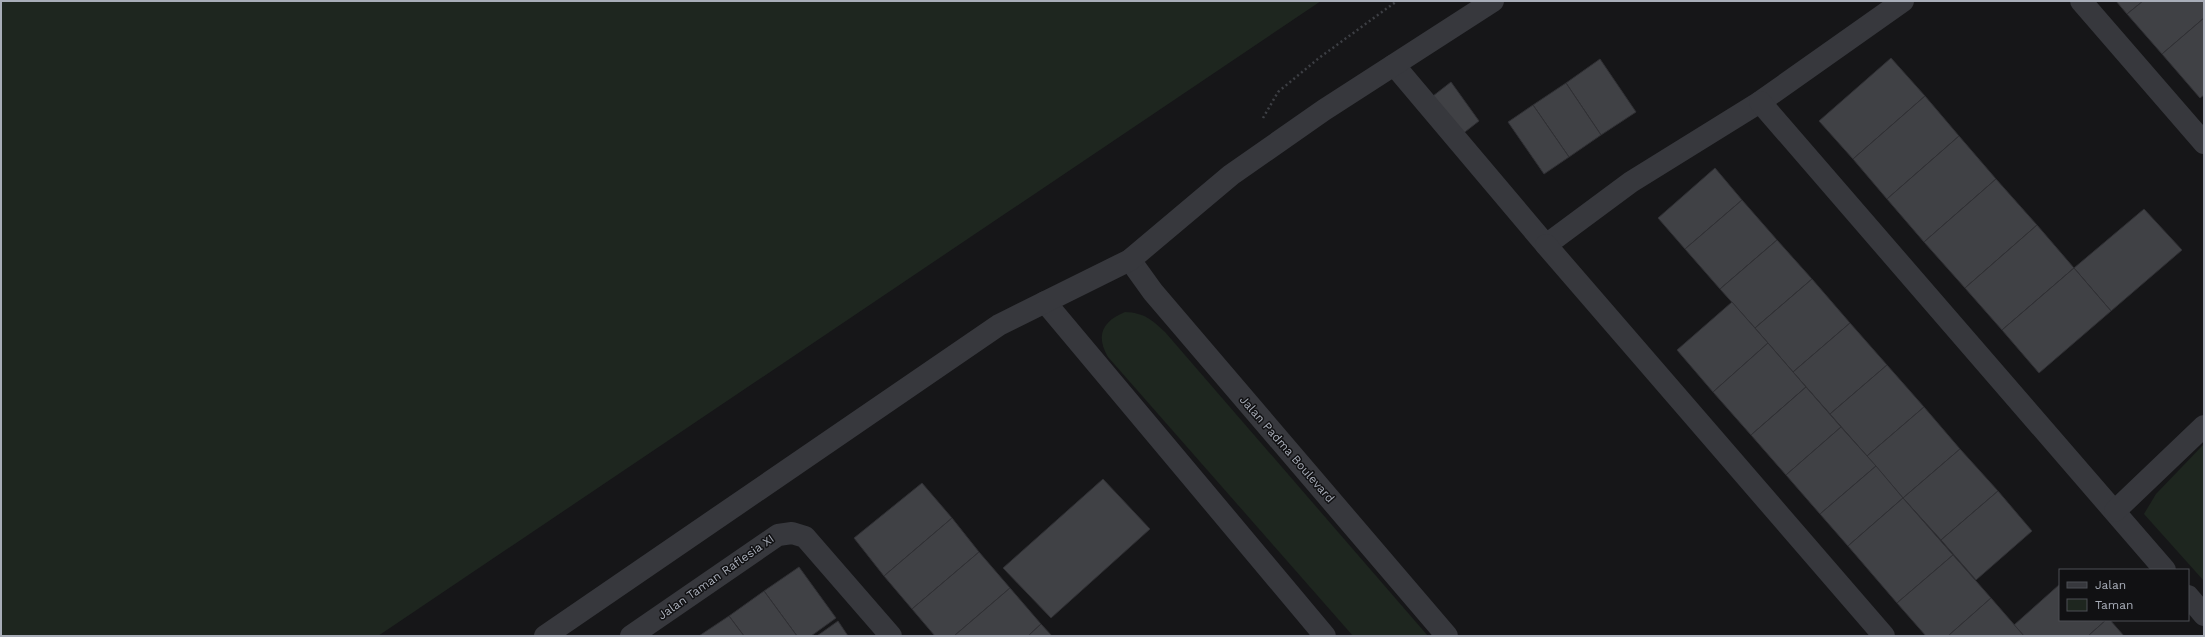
<svg xmlns="http://www.w3.org/2000/svg" width="2205" height="637" font-family="'Work Sans',sans-serif">
<style>
.green{fill:#1e261f}
.building{fill:#404145;stroke:#303034}
.lines{fill:none;stroke-linecap:round;stroke-linejoin:round}
.path{stroke:#3d3f44;stroke-width:2.5;stroke-dasharray:2 3;stroke-linecap:butt}
.street{stroke:#37383d;stroke-width:22}
.labels{text-anchor:middle;dominant-baseline:central;stroke-width:3;stroke-linejoin:round;paint-order:stroke}
.street-label{font-size:12px;fill:#a8adb8;stroke:#111113}
</style>
<rect width="100%" height="100%" fill="#161618"/>
<g class="green">
<polygon points="1,1 1321,1 378,636 1,636"/>
<path d="M1125 312C1144 313 1151 319 1165 332L1428 636H1353L1108 357C1095 335 1103 321 1125 312Z"/>
<polygon points="2204,444 2204,581 2144,514 2156,494"/>
</g>
<g class="building">
<polygon points="2116,1 2143,1 2127,14"/>
<polygon points="2143,1 2204,1 2204,18 2162,54 2127,14"/>
<polygon points="2204,18 2204,95 2200,98 2162,54"/>
<polygon points="1891,58 1925,96 1853,159 1819,121"/>
<polygon points="1600,59 1636,112 1601,135 1566,83"/>
<polygon points="1451,82 1479,121 1461,135 1433,96"/>
<polygon points="1566,83 1601,135 1569,157 1533,105"/>
<polygon points="1925,96 1959,136 1887,199 1853,159"/>
<polygon points="1533,105 1569,157 1544,174 1508,122"/>
<polygon points="1959,136 1996,179 1924,242 1887,199"/>
<polygon points="1715,168 1742,200 1685,249 1658,218"/>
<polygon points="1996,179 2037,225 1965,288 1924,242"/>
<polygon points="1742,200 1777,240 1720,289 1685,249"/>
<polygon points="2144,209 2182,250 2111,311 2074,268"/>
<polygon points="2037,225 2074,268 2002,330 1965,288"/>
<polygon points="1777,240 1812,279 1755,328 1720,289"/>
<polygon points="2074,268 2111,311 2039,373 2002,330"/>
<polygon points="1812,279 1850,323 1793,372 1755,328"/>
<polygon points="1732,302 1768,343 1713,392 1677,350"/>
<polygon points="1850,323 1887,365 1830,414 1793,372"/>
<polygon points="1768,343 1806,387 1751,435 1713,392"/>
<polygon points="1887,365 1924,407 1867,456 1830,414"/>
<polygon points="1806,387 1841,427 1786,475 1751,435"/>
<polygon points="1924,407 1960,449 1903,498 1867,456"/>
<polygon points="1841,427 1876,466 1820,514 1786,475"/>
<polygon points="1960,449 1998,491 1941,540 1903,498"/>
<polygon points="1876,466 1903,498 1848,546 1820,514"/>
<polygon points="1103,479 1150,529 1051,618 1003,568"/>
<polygon points="922,483 952,518 884,576 854,538"/>
<polygon points="1998,491 2032,531 1976,580 1941,540"/>
<polygon points="1903,498 1953,555 1897,603 1848,546"/>
<polygon points="952,518 979,552 912,609 884,576"/>
<polygon points="979,552 1010,588 954,636 935,636 912,609"/>
<polygon points="1953,555 1991,598 1948,636 1926,636 1897,603"/>
<polygon points="799,567 836,618 811,636 797,636 764,591"/>
<polygon points="2060,584 2060,620 2106,620 2088,636 2024,636 2014,625"/>
<polygon points="1010,588 1041,624 1028,636 954,636"/>
<polygon points="764,591 797,636 744,636 729,616"/>
<polygon points="1991,598 2024,636 1948,636"/>
<polygon points="729,616 744,636 699,636"/>
<polygon points="2106,620 2110,620 2124,636 2088,636"/>
<polygon points="838,621 848,636 817,636"/>
<polygon points="1041,624 1052,636 1028,636"/>
</g>
<g class="lines">
<polyline class="path" points="1263,118 1278,92 1319,58 1397,1"/>
<g class="street">
<polyline points="2081,1 2204,143"/>
<polyline points="1394,65 1546,245 1631,182 1760,102 1903,1"/>
<polyline points="1760,102 2165,570"/>
<polyline points="1546,245 1884,636"/>
<polyline points="1130,260 1153,292 1447,636"/>
<polyline points="1045,302 1325,636"/>
<polyline points="2115,511 2204,426"/>
<polyline points="2188,596 2204,615"/>
<polyline points="545,636 999,325 1130,260 1231,175 1324,110 1493,1"/>
<polyline points="631,636 778,535 792,533 805,537 891,636"/>
</g>
</g>
<g class="labels">
<g class="street-label">
<text transform="translate(1287 449) rotate(49)">Jalan Padma Boulevard</text>
<text transform="translate(716 577) rotate(-35)">Jalan Taman Raflesia XI</text>
</g>
</g>
<rect width="2205" height="637" fill="none" stroke="#a8adb8" stroke-width="4"/>
<rect x="2059" y="569" width="130" height="52" fill="#111113" stroke="#4d4f55"/>
<rect x="2067" y="582" width="20" height="6" fill="#37383d" stroke="#4d4f55"/>
<text x="2095" y="589" font-size="12" fill="#a8adb8">Jalan</text>
<rect x="2067" y="599" width="20" height="12" fill="#1e261f" stroke="#4d4f55"/>
<text x="2095" y="609" font-size="12" fill="#a8adb8">Taman</text>
</svg>
